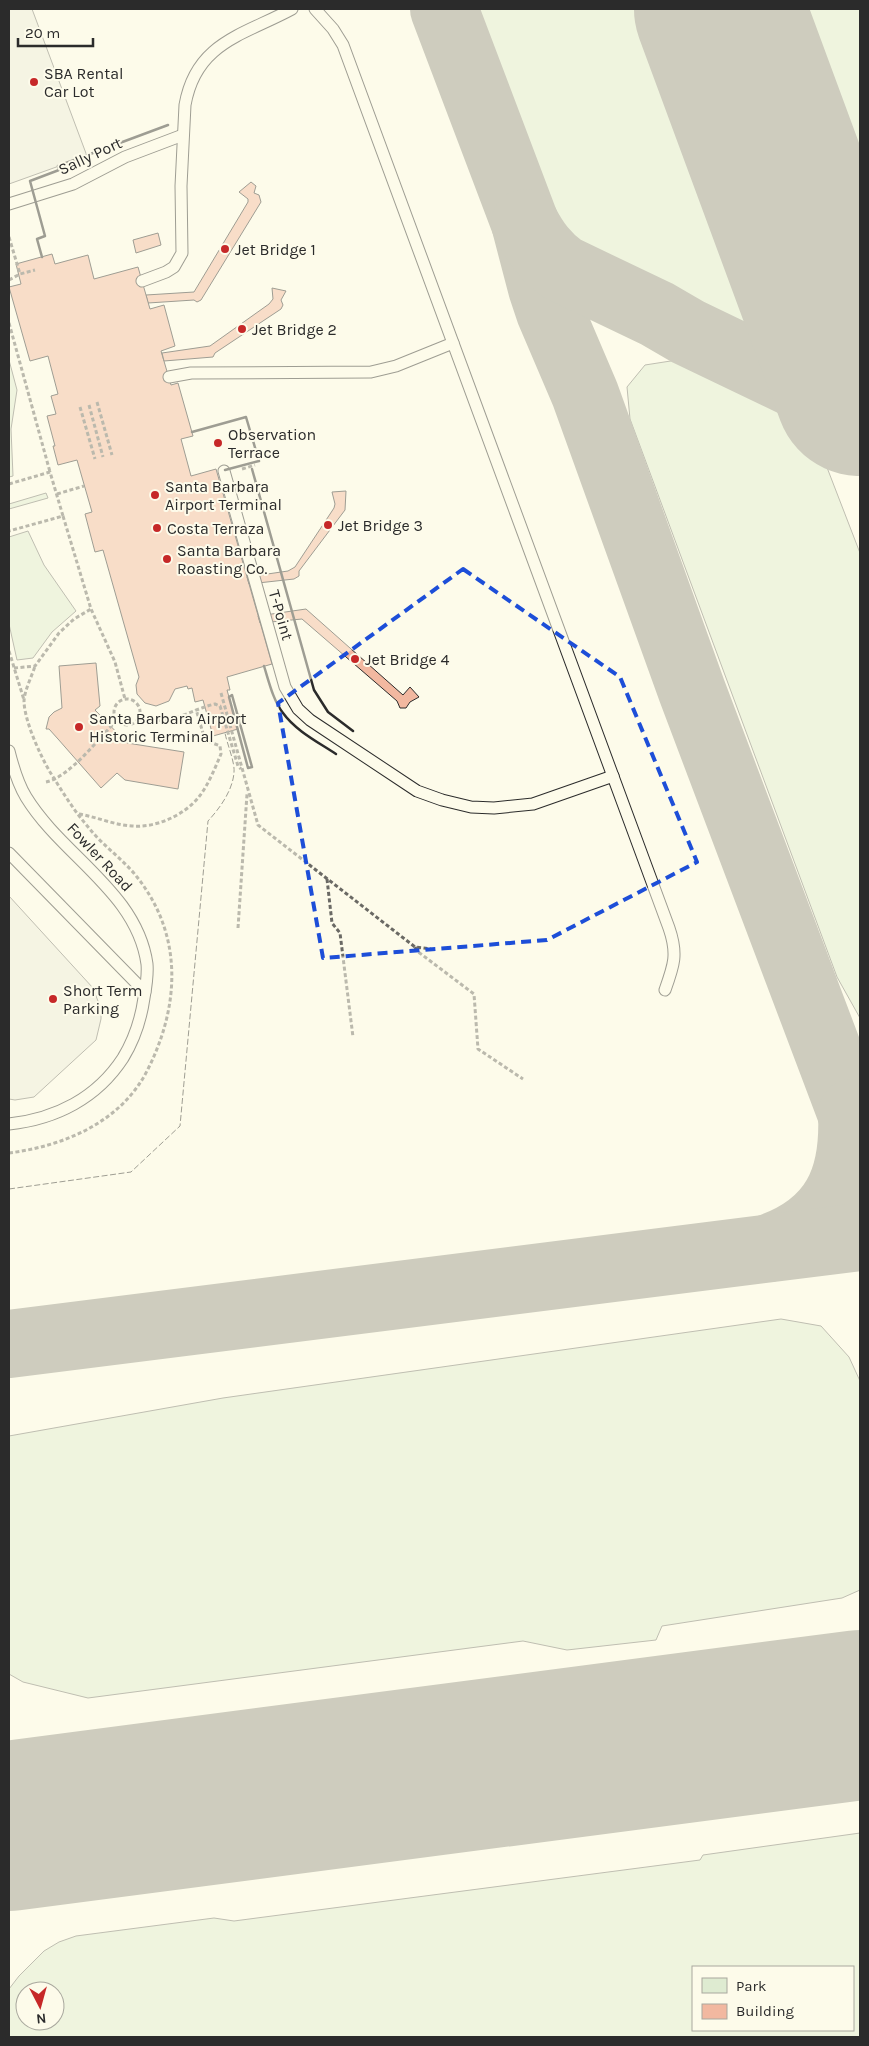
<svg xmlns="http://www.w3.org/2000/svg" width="869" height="2046" font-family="Karla,sans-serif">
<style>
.green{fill:#deebd1;stroke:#74746e;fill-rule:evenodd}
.parking{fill:#eceadb;stroke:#74746e}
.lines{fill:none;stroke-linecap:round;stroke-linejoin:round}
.taxiway{stroke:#94938a;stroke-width:68}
.runway{stroke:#94938a;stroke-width:170}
.building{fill:#f2b8a0;stroke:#2b2b2b}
.service-casing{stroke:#2b2b2b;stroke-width:13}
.path{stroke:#6a6964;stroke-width:3;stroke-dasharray:4 2.5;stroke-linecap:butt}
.service{stroke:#fdfbea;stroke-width:11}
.fence{stroke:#2b2b2b;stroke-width:1;stroke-dasharray:6 2.5;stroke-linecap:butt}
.wall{stroke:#2b2b2b;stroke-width:2.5}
.marked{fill:none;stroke:#1d4ed8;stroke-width:4;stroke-dasharray:10 6;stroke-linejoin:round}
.poi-dot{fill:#c62828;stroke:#fdfbea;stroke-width:2}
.labels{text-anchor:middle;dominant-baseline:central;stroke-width:4;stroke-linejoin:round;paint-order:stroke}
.poi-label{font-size:16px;fill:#2b2b2b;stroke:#fdfbea;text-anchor:start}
.street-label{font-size:16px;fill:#2b2b2b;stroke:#fdfbea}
</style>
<rect width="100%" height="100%" fill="#fdfbea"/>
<g class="green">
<polygon points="469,9 664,9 770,299 768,322 746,328 583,257 561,238"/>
<polygon points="771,9 860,9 860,251"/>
<polygon points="9,360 17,390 11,429 13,476 9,477"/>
<polygon points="677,360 785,406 811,426 860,553 860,1018 837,977 630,419 627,387 645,365"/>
<polygon points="46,493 48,498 9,509 9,504"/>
<polygon points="28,531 44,565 76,611 52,632 33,658 17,660 9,624 9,537"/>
<polygon points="781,1319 821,1326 849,1357 860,1381 860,1590 842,1598 662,1626 656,1640 567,1650 523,1641 88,1698 23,1682 9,1674 9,1436 223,1398"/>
<path d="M860 1833V2037H9V1989L19 1976 44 1951 59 1942 76 1936 214 1918 234 1921 700 1860 703 1855ZM853 1967V2030H693V1967ZM25 1991H55V2021H25Z"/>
</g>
<g class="parking">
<polygon points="9,9 32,9 87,156 9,184"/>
<polygon points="9,896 93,988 101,1009 101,1019 96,1040 34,1097 15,1100 9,1099"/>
</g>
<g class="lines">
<g class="taxiway">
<polyline points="444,9 525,223 542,288 550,312 585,394 692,691 860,1136"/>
<path d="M525 223C535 242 545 256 563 269L657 314 688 332 815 393 834 405 860 428"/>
<path d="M769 1248C835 1225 855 1179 852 1113"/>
<polyline points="9,1344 860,1237"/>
</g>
<g class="runway">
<polyline points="719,9 860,391"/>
<polyline points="9,1826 860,1715"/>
</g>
</g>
<g class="building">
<polygon points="251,182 256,186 254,193 259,195 261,202 201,300 197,302 194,300 148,303 146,295 194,292 248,202 248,199 239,192"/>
<polygon points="158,233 161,245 136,253 133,240"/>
<polygon points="52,254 55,264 88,255 94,279 138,267 150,309 164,305 175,346 161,351 171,385 178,383 193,436 181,439 191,476 216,469 272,664 227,677 230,690 227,690 238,729 213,736 203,700 195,702 192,688 188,689 187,686 175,689 169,701 156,706 145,703 137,694 136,685 139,677 103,550 95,552 85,514 92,512 77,460 58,465 53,446 55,446 47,416 56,414 51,396 58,394 48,356 30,361 9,287 21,284 16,264"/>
<polygon points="272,288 286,291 281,300 283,305 281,309 215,353 213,357 164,361 162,353 210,346 269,304 273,299"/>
<polygon points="346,491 345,510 299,571 299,576 294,579 249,584 247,577 288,571 295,567 334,508 335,504 332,492"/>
<polygon points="306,609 403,695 410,687 419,697 410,702 406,708 400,708 397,701 302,619 260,623 258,616"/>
<polygon points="96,663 100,706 95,710 127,743 184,752 178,789 125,780 117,773 101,788 58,739 49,729 46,729 49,717 54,712 62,708 59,666"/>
</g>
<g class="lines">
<g class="service-casing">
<g id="service">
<path d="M315 9 333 29 343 45 669 928C678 954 674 965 665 990"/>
<polyline points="9,204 73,184 125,157 183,135"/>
<path d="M142 281 166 272 174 267 182 253 181 186 185 105C196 42 244 35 292 9"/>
<polyline points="169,377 191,373 371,372 396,366 453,343"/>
<polyline points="224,471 285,687 298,709 310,720 417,791 442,800 471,807 494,808 533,804 613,776"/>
<path d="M9 751C13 767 18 784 26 797 62 856 137 892 147 964 148 975 146 987 144 998 141 1019 134 1040 123 1058 97 1098 56 1119 9 1124"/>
<polyline points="9,853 145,992"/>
</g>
</g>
<g class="path">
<polyline points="9,237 20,274"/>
<polyline points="9,280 20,274 35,270"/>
<polyline points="9,323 50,472"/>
<polyline points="97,402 112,455"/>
<polyline points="89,405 103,457"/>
<polyline points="80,407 95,459"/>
<polyline points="242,469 255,465"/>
<polyline points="9,484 50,472 63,516 9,531"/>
<polyline points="57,494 84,486"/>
<polyline points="63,516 91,609 115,662 125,699"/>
<polyline points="9,651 24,700"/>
<polyline points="14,668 35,666 59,633 74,619 91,609"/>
<polyline points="221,693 258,825 415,947 431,949"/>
<circle cx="127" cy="712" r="13"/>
<path d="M139 716C168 729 188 710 215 704L220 706 238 766 241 769"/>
<path d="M46 782C70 777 99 738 117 720"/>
<path d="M79 814C97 817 114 825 132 826 155 828 183 816 198 798 208 786 215 768 221 754L220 746 205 740 196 709"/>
<polyline points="327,879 332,923 340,933 353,1037"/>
<polyline points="238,928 247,794"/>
<polyline points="415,947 417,951 474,994 478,1049 523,1079"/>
<path d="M9 1153C64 1146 122 1122 148 1069 180 1005 183 935 137 877 123 859 103 846 89 828 74 811 62 791 50 772 40 755 25 722 24 702 24 691 32 676 35 666"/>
</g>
<use href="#service" class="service"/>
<path class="fence" d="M9 1189 131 1172 180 1126 208 821C220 808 233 790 234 772 235 762 227 744 225 733"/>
<g class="wall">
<polyline points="42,257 37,239 45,236 30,181 59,170 58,166 168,125"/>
<polyline points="192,432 246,417 259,461 225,470"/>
<polyline points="252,469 314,690 328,712 353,731"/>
<path d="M264 666C269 682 273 700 283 713 296 731 318 742 336 754"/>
<polygon points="232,695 252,767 248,768 229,697"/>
</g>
</g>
<path d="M0 0H869V2046H0ZM463 569 620 677 697 862 547 940 323 958 278 703Z" fill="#fdfbea" fill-opacity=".55" fill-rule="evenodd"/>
<path class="marked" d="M463 569 620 677 697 862 547 940 323 958 278 703Z"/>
<g class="poi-dot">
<circle cx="34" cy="82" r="5"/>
<circle cx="225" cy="249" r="5"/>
<circle cx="242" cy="329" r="5"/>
<circle cx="218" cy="443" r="5"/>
<circle cx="155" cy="495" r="5"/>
<circle cx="328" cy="525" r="5"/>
<circle cx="157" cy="528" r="5"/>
<circle cx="167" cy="559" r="5"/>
<circle cx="355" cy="659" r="5"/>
<circle cx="79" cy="727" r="5"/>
<circle cx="53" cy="999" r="5"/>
</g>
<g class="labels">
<g class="poi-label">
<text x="44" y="73">SBA Rental<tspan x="44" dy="18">Car Lot</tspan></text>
<text x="235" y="249">Jet Bridge 1</text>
<text x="252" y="329">Jet Bridge 2</text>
<text x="228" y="434">Observation<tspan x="228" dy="18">Terrace</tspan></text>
<text x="165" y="486">Santa Barbara<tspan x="165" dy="18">Airport Terminal</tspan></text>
<text x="338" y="525">Jet Bridge 3</text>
<text x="167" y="528">Costa Terraza</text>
<text x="177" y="550">Santa Barbara<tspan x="177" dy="18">Roasting Co.</tspan></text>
<text x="365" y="659">Jet Bridge 4</text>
<text x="89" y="718">Santa Barbara Airport<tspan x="89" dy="18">Historic Terminal</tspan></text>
<text x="63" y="990">Short Term<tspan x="63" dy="18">Parking</tspan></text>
</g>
<g class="street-label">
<text transform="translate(90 156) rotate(-25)">Sally Port</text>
<text transform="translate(281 615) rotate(74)">T-Point</text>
<text transform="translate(100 857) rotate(47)">Fowler Road</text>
</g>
</g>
<rect width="869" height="2046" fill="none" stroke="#2b2b2b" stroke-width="20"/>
<rect x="692" y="1966" width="162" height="65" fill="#fdfbea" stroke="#a9a89e"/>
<rect x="702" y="1978" width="25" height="15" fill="#deebd1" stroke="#a9a89e"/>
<text x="736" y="1991" font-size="15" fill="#2b2b2b">Park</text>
<rect x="702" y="2004" width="25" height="15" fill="#f2b8a0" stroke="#a9a89e"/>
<text x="736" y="2016" font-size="15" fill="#2b2b2b">Building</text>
<g transform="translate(40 2006) rotate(174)"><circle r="24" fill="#fdfbea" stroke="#a9a89e"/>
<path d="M0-4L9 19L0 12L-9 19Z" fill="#c62828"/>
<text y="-8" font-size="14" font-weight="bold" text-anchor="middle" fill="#2b2b2b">N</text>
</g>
<path d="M18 38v8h75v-8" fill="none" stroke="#2b2b2b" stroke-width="2.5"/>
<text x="25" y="38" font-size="15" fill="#2b2b2b" stroke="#fdfbea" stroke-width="4" paint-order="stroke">20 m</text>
</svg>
